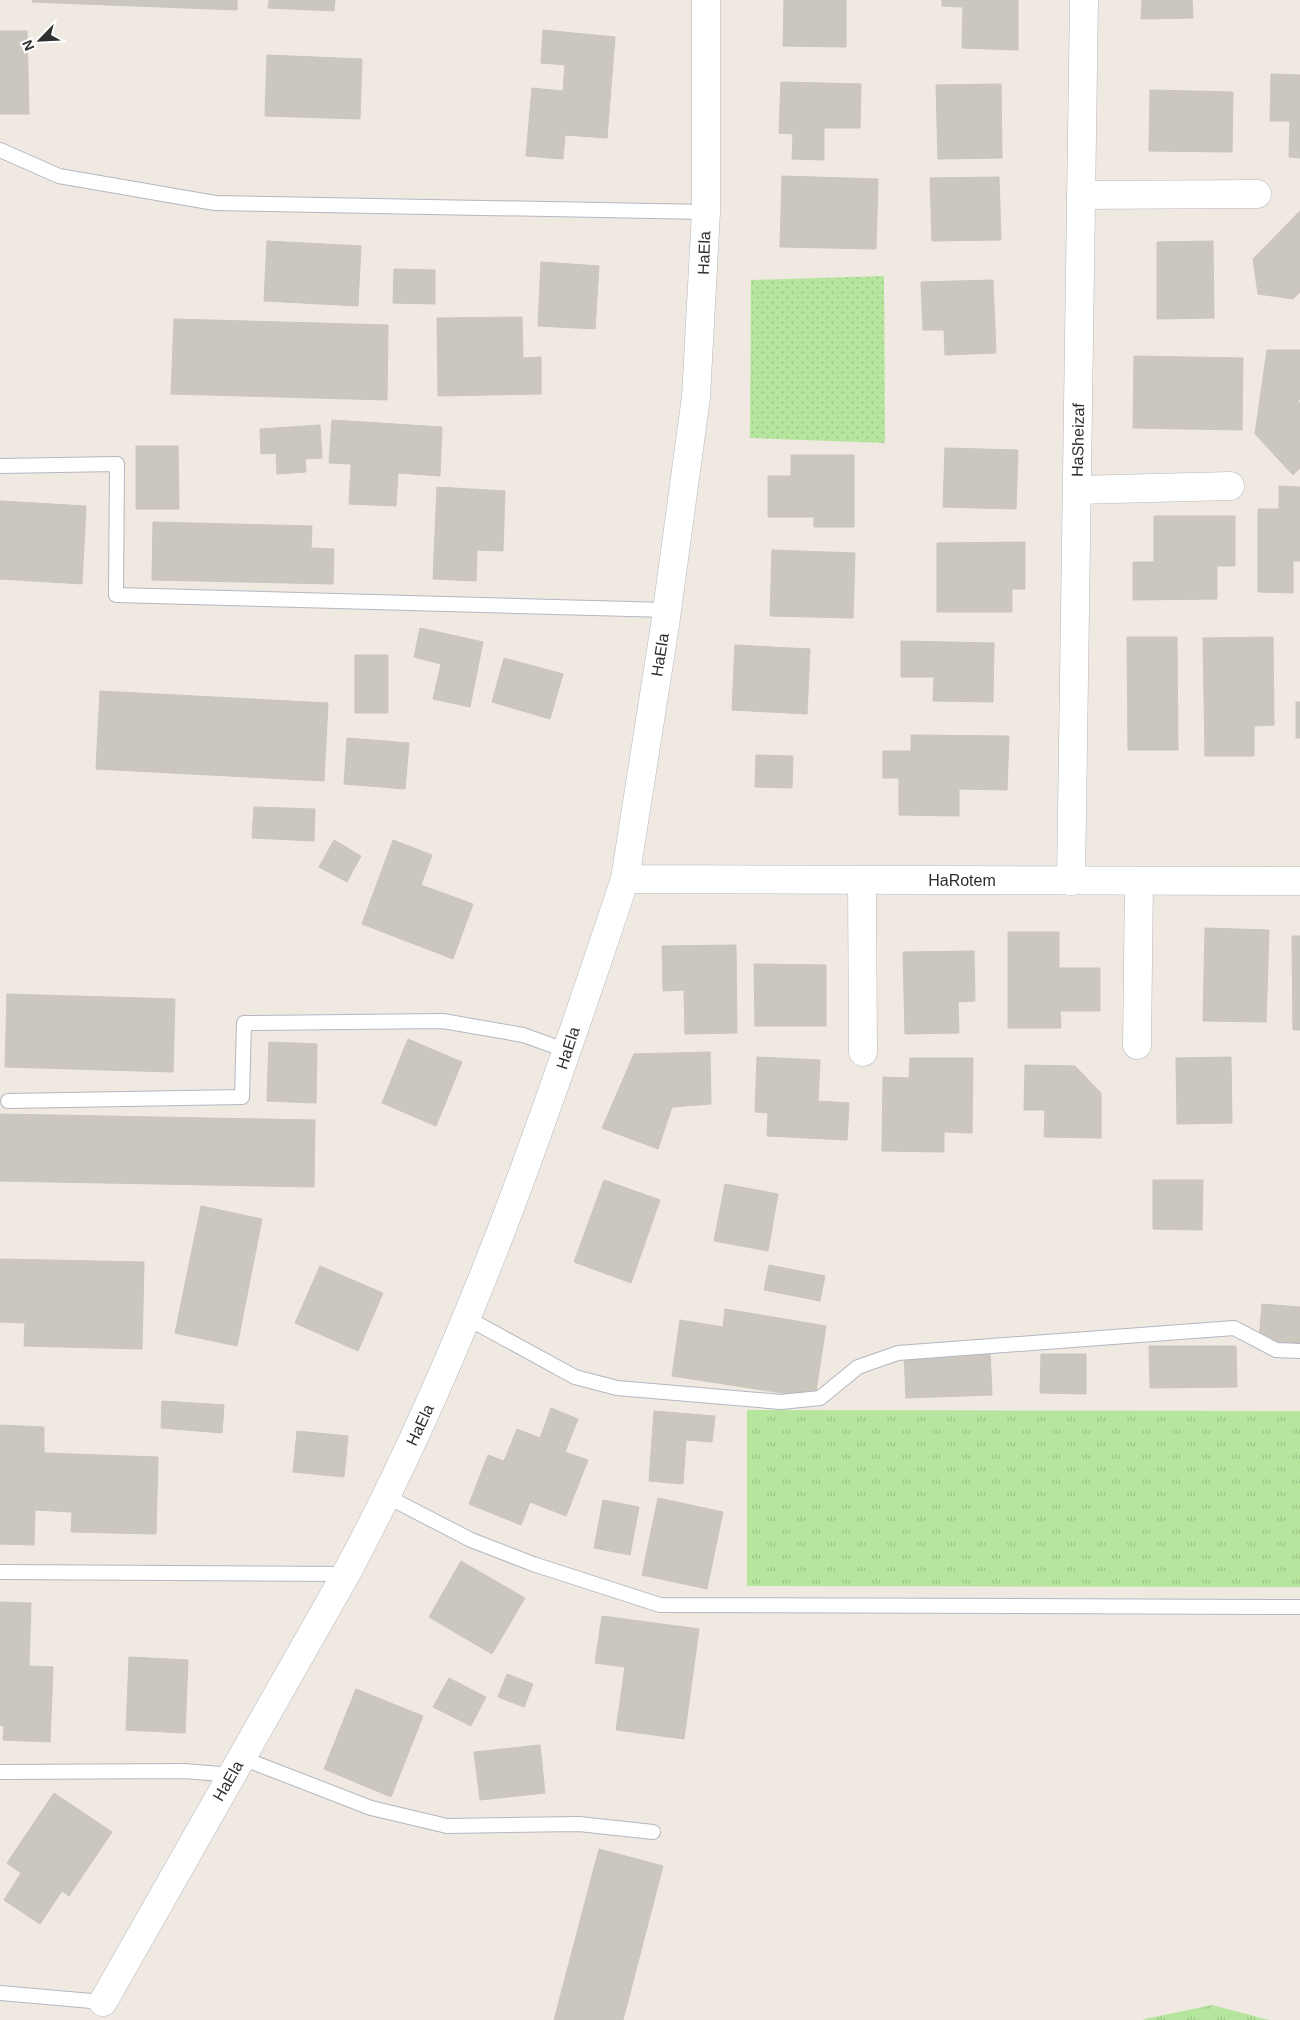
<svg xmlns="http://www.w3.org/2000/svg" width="1300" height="2020" font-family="Arial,sans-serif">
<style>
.grass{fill:url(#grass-tufts)}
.park{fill:url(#park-dots)}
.building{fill:#cbc7bf;stroke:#cbc5ba}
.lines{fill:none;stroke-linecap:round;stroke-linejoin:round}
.service-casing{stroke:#b4b7c1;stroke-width:16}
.minor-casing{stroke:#b4b7c1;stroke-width:29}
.tertiary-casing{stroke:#b4b7c1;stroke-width:29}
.service{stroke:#fff;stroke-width:14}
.minor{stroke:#fff;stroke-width:28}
.tertiary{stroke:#fff;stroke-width:28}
.labels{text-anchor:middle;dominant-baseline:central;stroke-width:4;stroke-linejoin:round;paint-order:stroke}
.street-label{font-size:16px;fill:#2e2e2e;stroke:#fff}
</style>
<defs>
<pattern id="grass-tufts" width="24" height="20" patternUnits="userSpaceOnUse" patternTransform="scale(1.25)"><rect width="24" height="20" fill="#b6e59e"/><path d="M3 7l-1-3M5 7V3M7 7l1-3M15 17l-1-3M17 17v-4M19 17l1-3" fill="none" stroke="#9dc588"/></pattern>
<pattern id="park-dots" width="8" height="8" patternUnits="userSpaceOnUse" patternTransform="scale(1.25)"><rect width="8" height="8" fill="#b6e59e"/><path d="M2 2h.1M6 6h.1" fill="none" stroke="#9dc588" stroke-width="1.8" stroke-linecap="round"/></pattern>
</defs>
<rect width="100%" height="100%" fill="#efe9e1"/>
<g class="grass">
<polygon points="747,1410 1300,1411 1300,1587 747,1586"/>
<polygon points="1212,2005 1269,2020 1143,2020 1145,2019"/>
</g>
<polygon class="park" points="884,276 885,443 750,438 751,280"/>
<g class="building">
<polygon points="33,0 237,0 237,10 32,2"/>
<polygon points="269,0 335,0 334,11 268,8"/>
<polygon points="784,0 846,0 846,47 783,46"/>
<polygon points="942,0 1018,0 1018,50 962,48 963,7 942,6"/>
<polygon points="1142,0 1192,0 1193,18 1141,19"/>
<polygon points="543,30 615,37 607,138 565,135 563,159 526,156 532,88 563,91 565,65 541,63"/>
<polygon points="0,31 27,31 29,114 0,114"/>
<polygon points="267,55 362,59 360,119 265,116"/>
<polygon points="1271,74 1300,75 1300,158 1289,157 1290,121 1270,121"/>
<polygon points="781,82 861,84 860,128 824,128 824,160 792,159 793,134 779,133"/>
<polygon points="1001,84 1002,158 938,159 936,85"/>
<polygon points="1150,90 1233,92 1232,152 1149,151"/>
<polygon points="782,176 878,179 876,249 780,247"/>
<polygon points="999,177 1001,240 932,241 930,178"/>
<polygon points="1300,211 1300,292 1293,299 1258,294 1253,259"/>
<polygon points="267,241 361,246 358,306 264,301"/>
<polygon points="1213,241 1214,318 1157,319 1157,242"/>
<polygon points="541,262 599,266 595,329 538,326"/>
<polygon points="394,269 435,270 435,304 393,303"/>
<polygon points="993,280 996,353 945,355 944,330 923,330 921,282"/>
<polygon points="522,317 523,358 541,357 541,394 438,396 437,318"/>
<polygon points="174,319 388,325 387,400 171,394"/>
<polygon points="1267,350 1300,350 1300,399 1298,401 1300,404 1300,468 1293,475 1255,434"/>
<polygon points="1134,356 1243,358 1242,430 1133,428"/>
<polygon points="332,420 442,427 440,476 398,473 396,506 349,504 351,464 329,463"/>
<polygon points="320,425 322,458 305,459 306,472 277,474 276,453 261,454 260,429"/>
<polygon points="136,446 178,446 179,509 136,509"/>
<polygon points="945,448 1018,450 1016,509 943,507"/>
<polygon points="791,455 854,455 854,527 814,527 814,517 768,517 768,476 791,476"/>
<polygon points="1279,486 1300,487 1300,561 1293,561 1293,593 1258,592 1258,509 1279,509"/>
<polygon points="437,487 505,491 503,551 477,550 476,581 433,579"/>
<polygon points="0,501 86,506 82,584 0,579"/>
<polygon points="1154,516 1235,516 1235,566 1217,566 1217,599 1133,600 1133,562 1154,562"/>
<polygon points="153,522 312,526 311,548 334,549 333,584 152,580"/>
<polygon points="1025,542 1025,589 1012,589 1012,612 937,612 937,543"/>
<polygon points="772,550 855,553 853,618 770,616"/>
<polygon points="420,628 483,642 470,707 433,699 441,664 414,657"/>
<polygon points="1127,637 1177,637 1178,750 1128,750"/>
<polygon points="1273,637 1274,725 1254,726 1254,756 1205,756 1203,638"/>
<polygon points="901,641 994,643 993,702 933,701 934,677 901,677"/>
<polygon points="735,645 810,649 807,714 732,710"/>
<rect x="355" y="655" width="33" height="58"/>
<polygon points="504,658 563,674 550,719 492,702"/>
<polygon points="100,691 328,703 324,781 96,769"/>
<rect x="1296" y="702" width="4" height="36"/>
<polygon points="911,735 1009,736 1007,790 959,789 959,816 899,815 899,778 883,778 883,751 911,751"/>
<polygon points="347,738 409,743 405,789 344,784"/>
<polygon points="756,755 793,756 792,788 755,787"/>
<polygon points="254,807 315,809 314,841 252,838"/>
<polygon points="334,840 361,856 347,882 319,867"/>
<polygon points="393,840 432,855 421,885 473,904 453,959 362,924"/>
<polygon points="1205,928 1269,930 1266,1022 1203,1021"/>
<polygon points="1008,932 1059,932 1059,968 1100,968 1100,1011 1060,1011 1061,1028 1008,1028"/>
<polygon points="1292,936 1300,936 1300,1030 1293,1030"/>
<polygon points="736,945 737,1033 685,1034 684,990 663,991 662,946"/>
<polygon points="974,951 975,1001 958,1002 959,1033 905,1034 903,952"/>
<polygon points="754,964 826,965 826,1026 755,1026"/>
<polygon points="7,994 175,999 173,1072 5,1067"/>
<polygon points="408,1039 462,1062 436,1126 382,1103"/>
<polygon points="269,1042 317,1044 316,1103 267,1101"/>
<polygon points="710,1052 711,1104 672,1107 658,1149 602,1128 634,1054"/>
<polygon points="757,1057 820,1060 818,1101 849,1103 847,1140 767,1136 768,1113 755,1112"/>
<polygon points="1231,1057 1232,1123 1177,1124 1176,1058"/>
<polygon points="910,1058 973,1058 972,1133 944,1132 944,1152 882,1151 883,1077 909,1078"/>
<polygon points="1025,1065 1075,1066 1101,1093 1101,1138 1044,1137 1045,1110 1024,1110"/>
<polygon points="0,1114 315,1120 314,1187 0,1181"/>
<polygon points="604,1180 660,1200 631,1283 574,1262"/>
<polygon points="1153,1180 1203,1180 1202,1230 1153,1229"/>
<polygon points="725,1184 778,1194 768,1251 714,1241"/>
<polygon points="201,1206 262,1219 237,1346 175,1333"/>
<polygon points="0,1259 144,1262 142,1349 24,1346 25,1323 0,1322"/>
<polygon points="769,1265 825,1276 820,1301 764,1290"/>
<polygon points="320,1266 383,1293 358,1351 295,1323"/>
<polygon points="1262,1304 1300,1307 1300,1345 1259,1341"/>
<polygon points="725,1309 826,1326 815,1398 672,1376 680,1320 723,1327"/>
<polygon points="1149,1346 1236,1346 1237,1387 1150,1388"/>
<polygon points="990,1350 992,1395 906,1398 904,1353"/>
<polygon points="1041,1354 1086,1354 1086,1394 1040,1393"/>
<polygon points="162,1401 224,1405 222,1433 161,1428"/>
<polygon points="551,1408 578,1419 565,1452 588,1460 566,1516 530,1502 521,1525 469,1504 488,1455 504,1461 517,1429 540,1438"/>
<polygon points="654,1411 715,1416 712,1442 686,1440 683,1484 649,1481"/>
<polygon points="0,1425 44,1427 44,1453 158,1457 156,1534 71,1532 72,1512 35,1510 34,1545 0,1544"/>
<polygon points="297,1431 348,1436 344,1477 293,1472"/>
<polygon points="658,1498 723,1512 707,1589 642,1575"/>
<polygon points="603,1500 639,1507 630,1555 594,1548"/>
<polygon points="461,1561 525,1598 492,1654 429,1617"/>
<polygon points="0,1602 31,1603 29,1666 53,1667 50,1742 3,1740 4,1726 0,1725"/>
<polygon points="602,1616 699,1629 684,1739 616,1730 625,1667 595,1663"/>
<polygon points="129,1657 188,1660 185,1733 126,1730"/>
<polygon points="507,1674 533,1684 524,1707 498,1697"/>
<polygon points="449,1678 486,1697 471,1726 433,1707"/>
<polygon points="356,1689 423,1716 391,1797 324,1769"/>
<polygon points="540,1745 545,1793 480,1800 474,1752"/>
<polygon points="54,1793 112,1832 69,1896 62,1891 40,1924 4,1900 21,1873 7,1863"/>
<polygon points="599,1849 663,1866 623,2020 554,2020"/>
</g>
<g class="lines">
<g class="service-casing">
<g id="service">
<polyline points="0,150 59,176 215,203 706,212"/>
<polyline points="0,466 117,464 116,595 667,610"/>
<polyline points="8,1101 242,1097 244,1023 443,1021 523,1035 568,1051"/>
<polyline points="467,1318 575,1377 617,1388 781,1402 820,1398 858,1367 898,1353 1234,1328 1276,1350 1300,1351"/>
<polyline points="386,1496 471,1540 533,1564 660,1605 1300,1607"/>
<polyline points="0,1572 346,1574"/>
<polyline points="242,1758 371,1808 447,1826 579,1824 653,1832"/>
<polyline points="0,1772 184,1771 232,1775"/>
<polyline points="0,1993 103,2002"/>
</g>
</g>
<g class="minor-casing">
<g id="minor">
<polyline points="1081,195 1257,194"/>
<polyline points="1077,490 1230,486"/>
<polyline points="862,880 863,1052"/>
<polyline points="1071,881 1084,0"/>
<polyline points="1137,1045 1139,881"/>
<path d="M103 2002 346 1574C465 1353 546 1116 625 879"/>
</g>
</g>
<g class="tertiary-casing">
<polyline id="tertiary" points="706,0 706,212 696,397 665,625 625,879 1300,881"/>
</g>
<use href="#service" class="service"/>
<use href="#minor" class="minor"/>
<use href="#tertiary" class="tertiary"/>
</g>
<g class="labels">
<g class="street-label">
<text transform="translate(704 253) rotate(-88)">HaEla</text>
<text transform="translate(1078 440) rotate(-89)">HaSheizaf</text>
<text transform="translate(660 655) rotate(-81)">HaEla</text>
<text x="962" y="880">HaRotem</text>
<text transform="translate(568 1048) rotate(-72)">HaEla</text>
<text transform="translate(420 1425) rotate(-65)">HaEla</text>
<text transform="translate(228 1781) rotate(-60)">HaEla</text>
</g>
</g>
<g transform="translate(40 40) rotate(246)" stroke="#ffffff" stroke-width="4" paint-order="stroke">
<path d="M0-4L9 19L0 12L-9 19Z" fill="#2e2e2e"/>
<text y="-8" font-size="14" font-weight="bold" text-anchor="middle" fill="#2e2e2e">N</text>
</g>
</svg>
